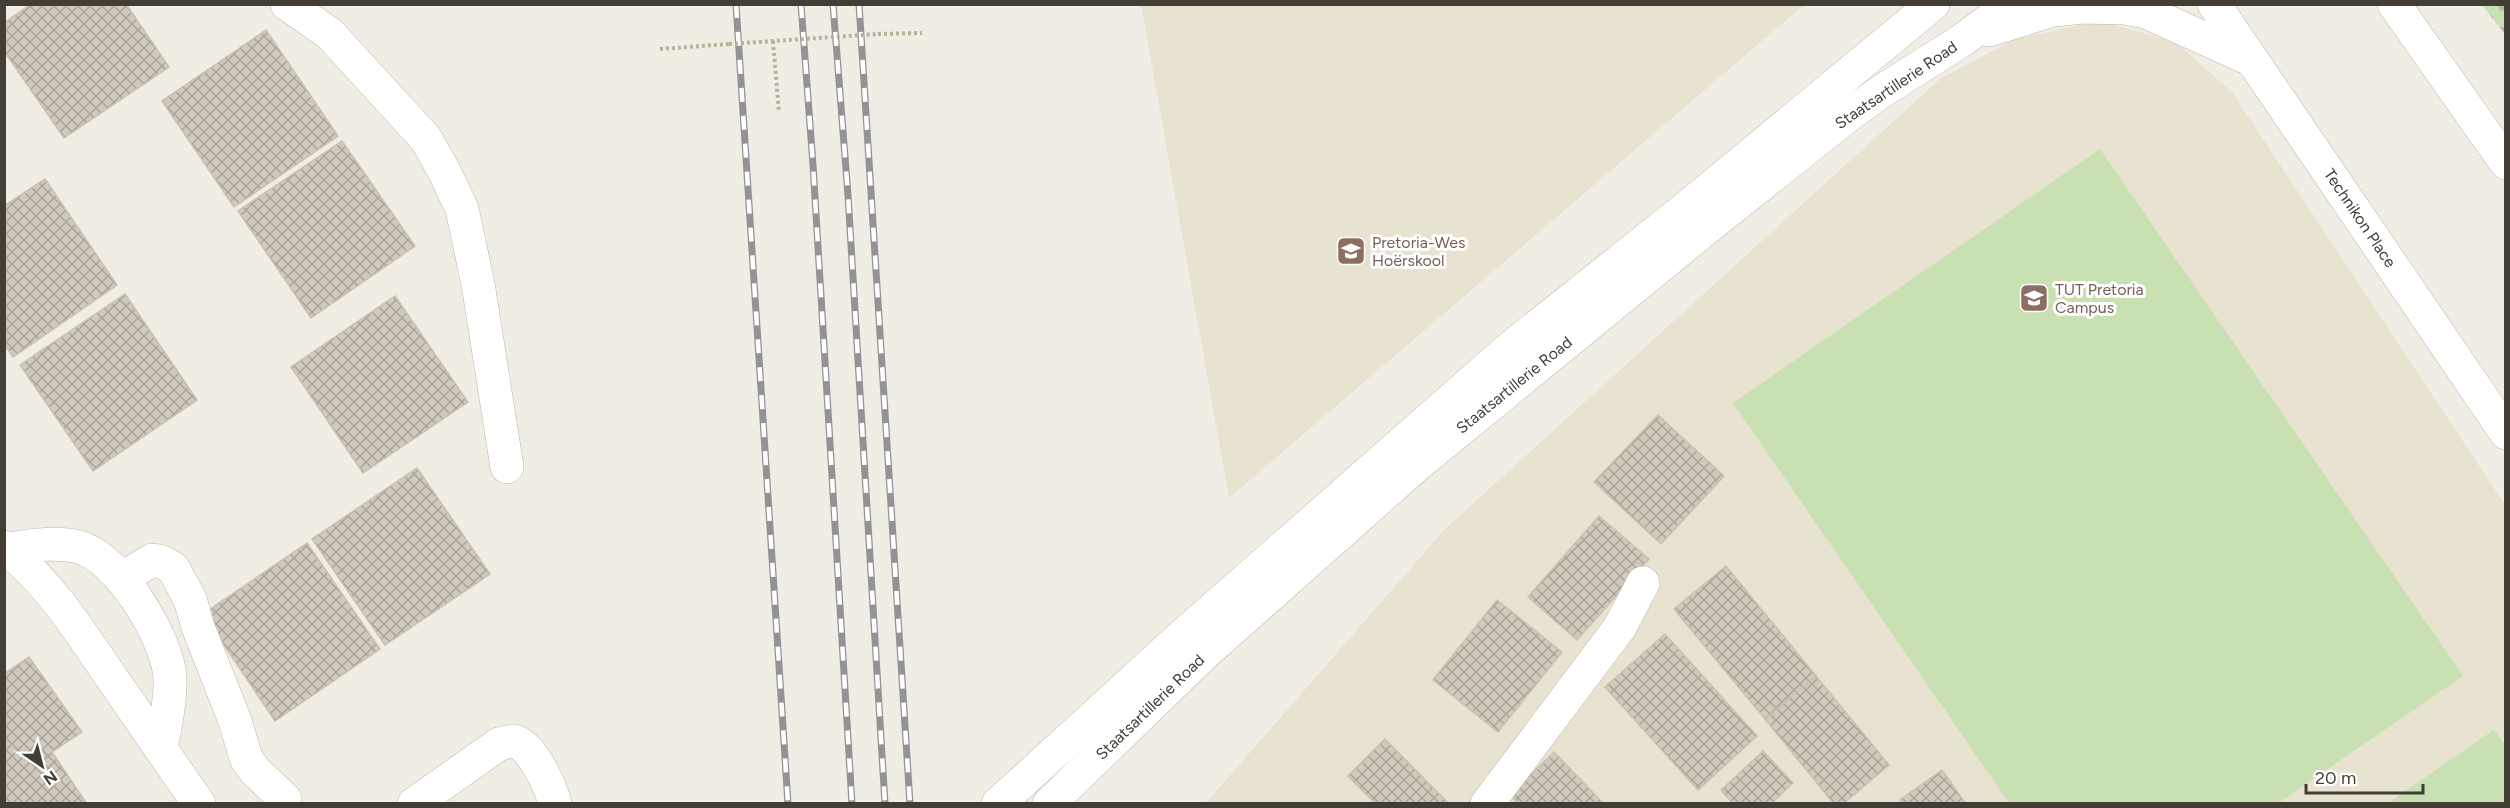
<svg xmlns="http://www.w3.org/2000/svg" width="2510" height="808" font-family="Figtree,sans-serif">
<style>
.education{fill:#e8e2d0}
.cemetery{fill:url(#cemetery-stones)}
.garden{fill:#c9e0b2}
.building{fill:url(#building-cross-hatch);stroke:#cac1b0;stroke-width:1.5}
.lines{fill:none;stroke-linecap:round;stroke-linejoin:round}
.minor-casing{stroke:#bdb8ac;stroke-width:34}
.path{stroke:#bab19c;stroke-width:4;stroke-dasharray:3 3;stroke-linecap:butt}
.minor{stroke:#fff;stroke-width:33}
.rail-casing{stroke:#939393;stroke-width:7}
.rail{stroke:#fff;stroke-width:4.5;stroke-dasharray:14;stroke-linecap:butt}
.path-bridge{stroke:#bab19c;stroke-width:4;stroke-dasharray:3 3;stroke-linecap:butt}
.labels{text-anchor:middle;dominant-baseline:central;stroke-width:6;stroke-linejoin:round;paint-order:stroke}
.street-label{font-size:16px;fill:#423d35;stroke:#fff}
.education-label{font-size:16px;fill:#785e54;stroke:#fff;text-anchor:start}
</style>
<defs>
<pattern id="cemetery-stones" width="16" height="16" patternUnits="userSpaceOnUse" patternTransform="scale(1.5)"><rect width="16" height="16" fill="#c9e0b2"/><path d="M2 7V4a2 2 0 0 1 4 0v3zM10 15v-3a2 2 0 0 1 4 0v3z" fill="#aec19a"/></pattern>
<pattern id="building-cross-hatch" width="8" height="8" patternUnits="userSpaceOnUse" patternTransform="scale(1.5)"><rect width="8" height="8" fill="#d0c9bc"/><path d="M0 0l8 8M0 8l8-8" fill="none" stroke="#aaa49a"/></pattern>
</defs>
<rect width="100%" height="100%" fill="#f0ede5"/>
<g class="education">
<polygon points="1141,4 1804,4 1804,5 1229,498"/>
<polygon points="2100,21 2175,42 2232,92 2505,505 2505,803 1205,804 1445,529 1940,79 2015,39"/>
</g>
<polygon class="cemetery" points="2482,5 2505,5 2505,34"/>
<g class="garden">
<polygon points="2100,149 2463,676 2278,803 2009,803 1733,403"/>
<polygon points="2494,730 2505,745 2505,803 2388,803"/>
</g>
<g class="building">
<polygon points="31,4 126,4 169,67 64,138 4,51 4,23"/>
<polygon points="266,30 338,136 234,207 162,101"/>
<polygon points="342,141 415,246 311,318 238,211"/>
<polygon points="45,179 117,285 13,357 4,344 4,206"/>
<polygon points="125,294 197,400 93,471 20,365"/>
<polygon points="395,296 468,402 363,473 291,367"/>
<polygon points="1658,415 1724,476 1661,544 1594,482"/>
<polygon points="417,468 490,574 385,645 312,539"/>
<polygon points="1599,516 1649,559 1577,640 1528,597"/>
<polygon points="307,543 380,649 275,721 203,614"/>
<polygon points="1726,566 1816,676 1765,719 1674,609"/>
<polygon points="1497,600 1562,652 1498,732 1433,680"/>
<polygon points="1665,634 1757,736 1698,790 1605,687"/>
<polygon points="29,657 82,732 52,752 87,804 4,804 4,674"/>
<polygon points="1816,676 1889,765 1843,804 1834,804 1765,719"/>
<polygon points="1385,739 1449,804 1376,804 1348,776"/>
<polygon points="1763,751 1793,783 1771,804 1733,804 1721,790"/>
<polygon points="1554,752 1604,804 1519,804 1510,795"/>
<polygon points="1942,770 1966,804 1903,804 1900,800"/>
</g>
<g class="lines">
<g class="minor-casing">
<g id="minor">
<polyline points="287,4 330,34 426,139 444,171 462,209 478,284 507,467"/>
<polyline points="2214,4 2506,433"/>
<polyline points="2394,4 2506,163"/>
<polyline points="1989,30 2053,10 2083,7 2125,8 2146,12 2252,60"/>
<path d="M4 547C47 580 77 627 107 671 137 715 168 759 199 804"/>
<path d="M7 549C31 546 55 541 79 547 119 558 167 638 170 677 171 701 165 726 161 749"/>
<polyline points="121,579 152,560 160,561 173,568 190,599 198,627 235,721 246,758 255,771 285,799"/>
<path d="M414 804 499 744C503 743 509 741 513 741 531 743 551 787 555 804"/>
<polyline points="998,804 1182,636 1509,349 1686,208 1933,4"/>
<polyline points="1049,804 1204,654 1417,465 1708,227 1850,114 1882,91 1961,41 2011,4"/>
<polyline points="1487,804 1620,627 1643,583"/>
</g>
</g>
<g class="path">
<polyline points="878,34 922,33"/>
<polyline points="773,41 779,112"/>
<polyline points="660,49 729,44"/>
</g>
<use href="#minor" class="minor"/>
<g class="rail-casing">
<g id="rail">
<polyline points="736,4 788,804"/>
<polyline points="801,4 813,165 852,804"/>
<polyline points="833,4 848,195 885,804"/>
<polyline points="859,4 910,804"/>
</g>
</g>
<use href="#rail" class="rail"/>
<polyline class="path-bridge" points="729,44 878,34"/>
</g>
<defs>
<g id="school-square" transform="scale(1.5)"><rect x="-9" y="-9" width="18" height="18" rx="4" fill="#8d6e63" stroke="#fff"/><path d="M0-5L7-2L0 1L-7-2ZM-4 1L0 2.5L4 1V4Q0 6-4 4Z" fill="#fff"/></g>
<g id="university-square" transform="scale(1.5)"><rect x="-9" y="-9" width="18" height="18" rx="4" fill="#8d6e63" stroke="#fff"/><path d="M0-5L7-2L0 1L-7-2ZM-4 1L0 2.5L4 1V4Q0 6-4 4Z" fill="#fff"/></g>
</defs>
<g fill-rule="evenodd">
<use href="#school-square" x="1351" y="251"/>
<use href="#university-square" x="2034" y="298"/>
</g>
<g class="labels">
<g class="street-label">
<text transform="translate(1896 85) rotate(-34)">Staatsartillerie Road</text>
<text transform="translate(2360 218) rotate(56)">Technikon Place</text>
<text transform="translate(1514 385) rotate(-39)">Staatsartillerie Road</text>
<text transform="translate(1150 707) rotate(-44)">Staatsartillerie Road</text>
</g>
<g class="education-label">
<text x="1372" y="242">Pretoria-Wes<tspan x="1372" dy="18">Hoërskool</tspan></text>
<text x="2055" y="289">TUT Pretoria<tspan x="2055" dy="18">Campus</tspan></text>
</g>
</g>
<rect width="2510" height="808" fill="none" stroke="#423d35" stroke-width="12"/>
<g transform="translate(42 766) rotate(145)" stroke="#ffffff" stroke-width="4.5" paint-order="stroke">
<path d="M0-4.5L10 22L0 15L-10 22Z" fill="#423d35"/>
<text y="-9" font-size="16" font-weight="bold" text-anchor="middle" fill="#423d35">N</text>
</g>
<path d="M2306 784v9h117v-9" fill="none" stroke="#423d35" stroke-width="3"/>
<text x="2315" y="784" font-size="18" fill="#423d35" stroke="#ffffff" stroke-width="4.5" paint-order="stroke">20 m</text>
</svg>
